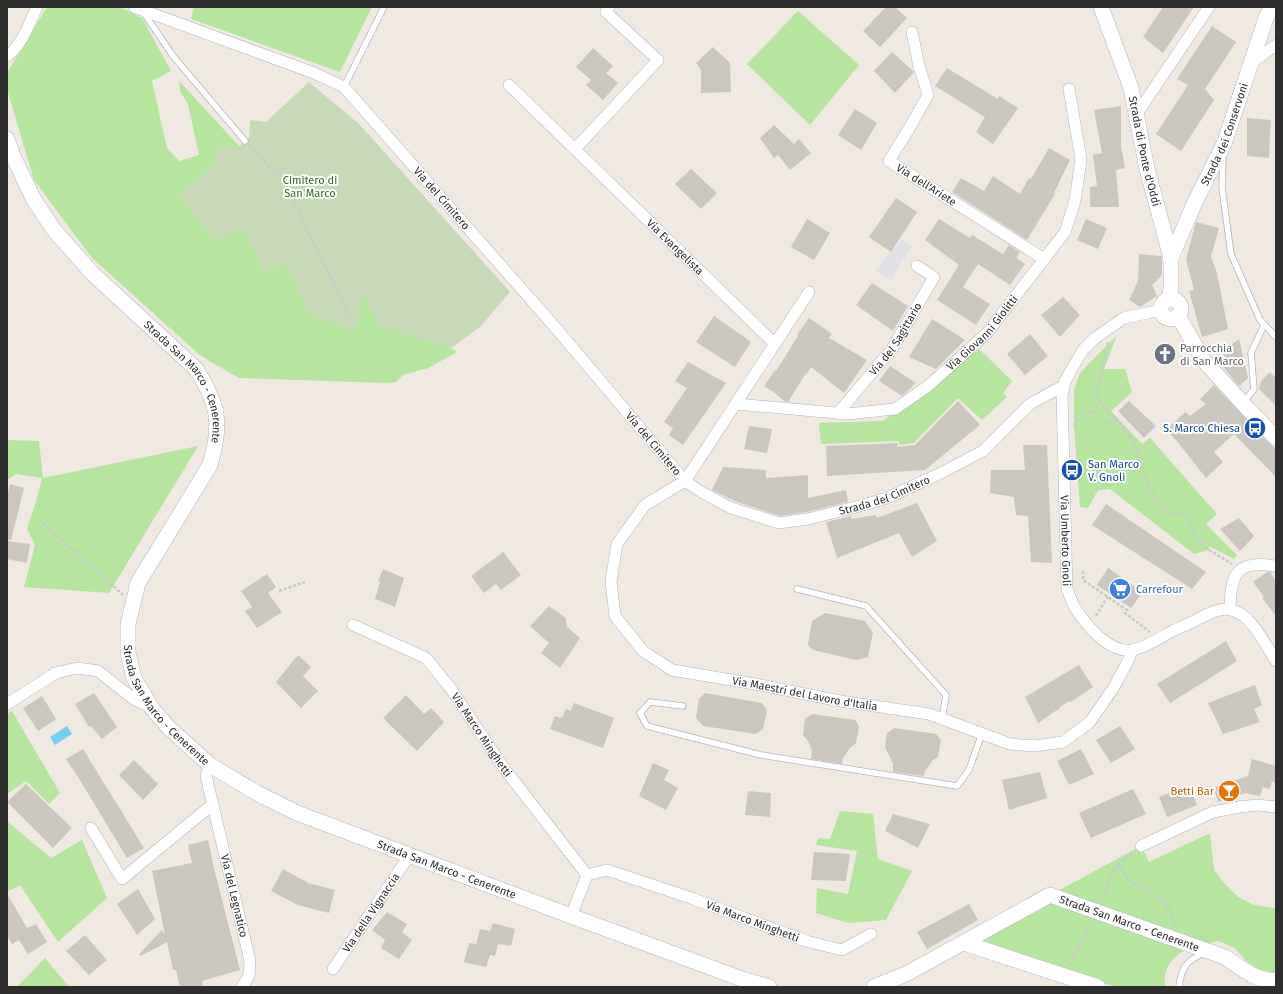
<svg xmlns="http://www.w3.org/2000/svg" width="1283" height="994" font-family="'Fira Sans',sans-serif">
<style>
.industrial{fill:#e3e1e8}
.green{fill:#b6e59e}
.cemetery{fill:#c8d9b8}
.water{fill:#75cff0}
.building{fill:#cbc7bf}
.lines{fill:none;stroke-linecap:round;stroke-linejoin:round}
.lane-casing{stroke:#b4b7c1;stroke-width:7}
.street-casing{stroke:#b4b7c1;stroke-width:12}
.secondary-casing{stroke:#b4b7c1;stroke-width:16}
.path{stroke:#c9c9c9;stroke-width:2.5;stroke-dasharray:3 2;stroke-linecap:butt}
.lane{stroke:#fff;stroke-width:5.5}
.street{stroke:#fff;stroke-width:11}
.secondary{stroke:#fff;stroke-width:15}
.labels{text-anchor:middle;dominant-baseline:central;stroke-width:4;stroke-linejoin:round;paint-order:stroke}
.street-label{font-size:11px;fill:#2e2e2e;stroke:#fff}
.park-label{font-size:11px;fill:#2c6e1b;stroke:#fff}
.worship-label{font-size:11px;fill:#5b616d;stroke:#fff;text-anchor:start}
.transit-label{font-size:11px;fill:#164399;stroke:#fff;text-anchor:end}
.shop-label{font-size:11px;fill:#366cbe;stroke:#fff;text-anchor:start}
.food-label{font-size:11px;fill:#c56008;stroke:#fff;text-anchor:end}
</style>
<rect width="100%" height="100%" fill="#efe9e1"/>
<polygon class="industrial" points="902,240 912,246 891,280 875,270"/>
<g class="green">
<polygon points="47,7 120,7 142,18 171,71 152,81 167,148 179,161 199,155 188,104 180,91 179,81 239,146 215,164 178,197 216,239 244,228 264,271 286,262 310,314 363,295 457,352 428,368 403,375 396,382 386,383 239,378 201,356 92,258 34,180 7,89 7,75 8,71"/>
<polygon points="194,7 372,7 340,72 191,19"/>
<polygon points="798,11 859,65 810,125 747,64"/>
<polygon points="1117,335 1104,369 1125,369 1132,392 1111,411 1142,444 1150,438 1217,514 1206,524 1237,555 1234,559 1209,546 1209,550 1194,554 1110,489 1098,490 1088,508 1080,507 1074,425 1074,390 1080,373"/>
<polygon points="979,349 1012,381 1003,393 1007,397 982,420 958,398 914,443 900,445 898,441 821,444 819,423 883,421"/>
<polygon points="7,440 39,441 43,478 198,446 109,593 24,587 35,545 27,529 38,495 42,478 16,474 7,480"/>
<polygon points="12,711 60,793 49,804 26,781 7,794 7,714"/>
<polygon points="840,811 873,814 878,859 912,871 886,920 848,923 816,913 817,888 848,894 857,851 816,845 818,838 830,839"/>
<polygon points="7,822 8,822 51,858 82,840 107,898 58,942 20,885 7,892"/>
<polygon points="1210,833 1214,870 1224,883 1238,897 1254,905 1276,908 1276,972 1274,973 1258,969 1245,960 1235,948 1218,941 1201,945 1056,892 1141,846 1149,862"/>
<path d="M1052 901 1186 949C1171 959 1163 968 1165 987H1116L978 943Z"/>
<polygon points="45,958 69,987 17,987"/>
</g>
<polygon class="cemetery" points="309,82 359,124 510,292 480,327 451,348 380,326 363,295 354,331 310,314 286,262 264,271 244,229 216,240 178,197 215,164 216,147 235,149 249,138 250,120 266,122"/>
<polygon class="water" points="67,726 72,734 55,745 50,737"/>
<g class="building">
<polygon points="886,7 895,7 907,18 880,47 863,31"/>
<polygon points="1163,7 1194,7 1163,53 1143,37"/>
<polygon points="1212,26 1236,42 1205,89 1214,100 1181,151 1156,134 1188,85 1177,79"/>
<polygon points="713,47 730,63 731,92 701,93 701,70 696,63"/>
<polygon points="593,48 613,66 606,73 618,83 603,100 586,85 591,80 576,67"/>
<polygon points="892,52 914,72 895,93 874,71"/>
<polygon points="947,68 998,99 999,96 1018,108 993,144 976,132 985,117 935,86"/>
<polygon points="1121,106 1121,145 1125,168 1116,170 1119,207 1090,207 1090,187 1097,186 1093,155 1102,153 1094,110"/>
<polygon points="855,109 877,123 861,150 838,135"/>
<polygon points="1247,118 1271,120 1269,158 1247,156"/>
<polygon points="774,125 794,144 799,139 811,153 790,170 778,155 774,158 760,138"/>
<polygon points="1049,148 1070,160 1054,193 1055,194 1027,240 952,192 961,178 984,191 993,176 1020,194 1029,178 1031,179"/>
<polygon points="691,169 717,193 701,209 675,184"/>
<polygon points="896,198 917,212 891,252 869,237"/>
<polygon points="807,219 830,233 814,260 791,247"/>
<polygon points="939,219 970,238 972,235 1003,254 1009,245 1020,252 1016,258 1025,264 1010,285 978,264 963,287 990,304 976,325 937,300 959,265 925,240"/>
<polygon points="1086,219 1107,228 1098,249 1077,240"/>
<polygon points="1196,222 1219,228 1211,257 1217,273 1228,329 1202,337 1189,291 1194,290 1186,259"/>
<polygon points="1139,254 1161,256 1162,259 1162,275 1152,285 1157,296 1140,307 1129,300 1138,281"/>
<polygon points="872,283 908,306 893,331 856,305"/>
<polygon points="1063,297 1080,315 1060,337 1041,315"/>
<polygon points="714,316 751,342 735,367 696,342"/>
<polygon points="809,318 832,334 829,338 867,360 844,393 811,367 807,374 806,373 788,402 784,401 775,393 764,386 775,370 776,371 798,336 797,335"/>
<polygon points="932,319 965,340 936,369 909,357"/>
<polygon points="1030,334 1048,356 1025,375 1007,354"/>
<polygon points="1239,339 1248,378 1239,386 1219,362 1225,357 1222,352"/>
<polygon points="688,362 726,383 683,445 669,435 673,428 664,422 687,388 675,381"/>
<polygon points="890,366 916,383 902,396 879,381"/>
<polygon points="1270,372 1276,378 1276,406 1259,389 1261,381"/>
<polygon points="1214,385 1270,444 1276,449 1276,477 1234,434 1214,452 1223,462 1206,478 1176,440 1166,430 1185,412 1190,416 1206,404 1200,399"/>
<polygon points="958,401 980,425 925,470 827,476 826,446 898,443 897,447 915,445"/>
<polygon points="1129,401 1156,426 1144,438 1118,411"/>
<polygon points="749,426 772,429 767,453 744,449"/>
<polygon points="1023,445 1047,445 1052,563 1031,562 1028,516 1016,515 1014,497 990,493 991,470 1025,470"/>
<polygon points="723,467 766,470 766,478 808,475 808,498 846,490 848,502 807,512 780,516 737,502 712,490"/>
<polygon points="10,484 24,488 11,540 7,539 7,496"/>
<polygon points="917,503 937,541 912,557 899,533 837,558 826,522 851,516 851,519 876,515 877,518"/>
<polygon points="1106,504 1206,572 1192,589 1092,525"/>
<polygon points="1239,518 1254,536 1240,551 1220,529"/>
<polygon points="7,541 30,544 27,563 7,559"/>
<polygon points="503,552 521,575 501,590 496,584 484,593 471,576"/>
<polygon points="1108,568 1143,592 1131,608 1097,585"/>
<polygon points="383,569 404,578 395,607 375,599 380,582 378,582"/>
<polygon points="1267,572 1270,572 1276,581 1276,616 1262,598 1264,597 1253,582"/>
<polygon points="267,574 276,587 268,593 282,612 257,628 245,611 252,607 241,591"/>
<polygon points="549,606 566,618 567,627 580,638 560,668 541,653 549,643 530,626"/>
<polygon points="825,613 865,621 873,633 868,657 856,660 813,650 808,645 812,621"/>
<polygon points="1226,641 1237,661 1170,703 1157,684"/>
<polygon points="298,655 311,667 303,676 318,691 301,708 276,682"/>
<polygon points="1079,665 1093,687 1071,702 1070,701 1060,707 1060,708 1038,723 1025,697"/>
<polygon points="1255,685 1262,705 1254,709 1260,722 1223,734 1208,703"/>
<polygon points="94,693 117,727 102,739 91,726 89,727 75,704"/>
<polygon points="705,693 762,703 767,710 763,729 756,734 703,726 696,718 699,699"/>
<polygon points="406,695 424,714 431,708 444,722 417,751 383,718"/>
<polygon points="42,696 56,719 38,731 23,708"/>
<polygon points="574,703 614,718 603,748 550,729 555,716 562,718 566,709 571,711"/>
<polygon points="812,714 855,720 859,726 856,743 850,748 843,758 842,764 811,759 812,751 808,741 803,735 805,719"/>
<polygon points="1120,726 1135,749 1111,763 1096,740"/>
<polygon points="894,728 936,734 941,740 938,757 932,761 925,771 924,776 893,772 893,764 889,755 885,748 887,733"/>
<polygon points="83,749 144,848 127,858 78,777 66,759"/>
<polygon points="1081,749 1094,774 1069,785 1057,761"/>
<polygon points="1252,759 1276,766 1276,784 1272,781 1270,789 1263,787 1260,796 1246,793 1218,802 1214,788 1248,776"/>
<polygon points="134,760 158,784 143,800 119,775"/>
<polygon points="653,763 669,770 664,780 678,788 666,810 639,796"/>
<polygon points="1040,772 1047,798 1009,810 1002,780"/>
<polygon points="26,784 72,828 53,848 7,802"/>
<polygon points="1189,785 1197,805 1167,817 1159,797"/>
<polygon points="1133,789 1146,814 1091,838 1079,813"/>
<polygon points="748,791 771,793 770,817 745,815"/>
<polygon points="893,814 930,824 918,848 885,831"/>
<polygon points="208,840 214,868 240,970 202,981 203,987 180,987 176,970 173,970 167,942 141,956 139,954 162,930 165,935 152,871 192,863 188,845"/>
<polygon points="814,852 850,854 846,881 811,880"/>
<polygon points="283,869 308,883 335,890 329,913 298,905 271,891"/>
<polygon points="138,889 155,919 137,935 117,904"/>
<polygon points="7,894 27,928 36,924 47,942 28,954 19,940 12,944 7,936"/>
<polygon points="969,904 978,920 927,949 917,932"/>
<polygon points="387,912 407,924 402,932 412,940 399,959 381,948 385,940 372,930"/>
<polygon points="493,923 515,929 511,946 498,944 495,956 490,955 486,967 464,962 469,943 476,944 480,929 490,931"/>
<polygon points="85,935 107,960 89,975 66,951"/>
</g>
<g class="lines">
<g class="lane-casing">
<g id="lane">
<polyline points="144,13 173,56 245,141"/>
<polyline points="344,87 384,7"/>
<polyline points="1223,157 1222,188 1231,254 1260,320 1276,337"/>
<polyline points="1243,403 1254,389 1251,353 1264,325"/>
<polyline points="797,589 866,606 946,695 942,718"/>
<polyline points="683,706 650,702 640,713 647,726 761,755 957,786 969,770 982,733"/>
<path d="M1179 987C1181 968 1187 960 1204 953"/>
</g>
</g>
<g class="street-casing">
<g id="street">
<path id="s1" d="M134 7 314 73 344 87 555 327 685 481 703 493 731 508 779 523 808 519 856 507 887 498 939 474 983 451 1030 404 1063 386"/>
<path id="s2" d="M912 32 919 66 928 95 910 127 889 161 1044 259"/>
<path d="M7 56C21 47 30 22 37 7"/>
<polyline points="1251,63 1276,45"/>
<path id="s3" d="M509 85 775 344"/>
<polyline points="1136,115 1209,7"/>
<polyline points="575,149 658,60 606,12 609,7"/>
<path id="s4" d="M809 292 685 481 645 505 617 544 611 581 615 616 643 651 672 670 755 684 840 701 929 714 1010 744 1035 746 1063 742 1090 722 1114 687 1128 661 1132 650"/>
<path id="s5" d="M1161 310 1124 318 1095 338 1083 350 1065 381 1062 395 1067 589C1070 595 1071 601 1074 606 1085 624 1109 654 1133 650 1147 647 1161 637 1174 630 1181 627 1189 624 1196 620 1206 615 1219 607 1231 610 1252 614 1265 645 1276 661"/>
<path id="s6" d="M736 404 847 414 895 409 928 386 987 333 1065 232 1075 201 1081 159 1069 89"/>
<path id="s7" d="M838 413 892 349 934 277 917 266"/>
<path d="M1230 609C1231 573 1236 560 1276 566"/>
<path id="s8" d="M353 625 426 658 451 689 504 768 587 875"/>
<polyline points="7,704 56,673 77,668 98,671 135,700 151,707"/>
<path id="s9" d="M210 765 206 776 250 961 249 976 242 987"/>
<polyline points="91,828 122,879 213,804"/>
<polyline points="1141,846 1213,812 1239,807 1257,805 1276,807"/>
<path id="s10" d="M571 916 587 875 607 870 691 898 806 941 842 950 871 934"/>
<path id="s11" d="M333 969 409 856"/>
</g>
</g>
<g class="secondary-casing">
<g id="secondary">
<path id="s12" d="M1101 7 1131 88 1147 169 1171 258V289L1169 299"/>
<path id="s13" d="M7 139 13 156 34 200 54 230 92 273 196 369C219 405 222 424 210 465L138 583 128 624V653L134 678 151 707 168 727 210 765 257 793 297 813 571 916 742 979 769 987"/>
<path id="s14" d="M1171 258 1195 202 1224 144 1267 15 1272 7"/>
<circle cx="1171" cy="309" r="10"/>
<polyline points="1176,317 1181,321 1204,361 1249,410 1276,438"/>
<polyline points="964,943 1098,987"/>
<path id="s15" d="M874 987 906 974 1050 895 1225 957C1240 967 1256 982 1276 980"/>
</g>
</g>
<g class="path">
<polyline points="250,146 284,182 351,318"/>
<path d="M1108 342 1099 384 1097 397C1107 411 1121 423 1131 438 1138 449 1140 462 1144 475 1150 492 1160 504 1173 515L1180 512 1189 521 1193 533 1209 550 1232 564"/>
<polyline points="1074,425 1079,418 1089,411 1099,415 1110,424 1115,420"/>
<polyline points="43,523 123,595"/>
<polyline points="1083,571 1083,580 1127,610 1125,613 1150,632"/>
<polyline points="279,591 305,582"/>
<polyline points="1096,616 1108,596"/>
<polyline points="1117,865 1133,884 1158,897 1166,904 1174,922 1176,925"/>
<polyline points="1101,900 1117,864 1133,853"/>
<polyline points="1070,965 1091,923"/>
</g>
<use href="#lane" class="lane"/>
<use href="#street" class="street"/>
<use href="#secondary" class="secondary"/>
</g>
<defs>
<g id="church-disc" transform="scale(1.15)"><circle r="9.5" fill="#6b7280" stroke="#fff"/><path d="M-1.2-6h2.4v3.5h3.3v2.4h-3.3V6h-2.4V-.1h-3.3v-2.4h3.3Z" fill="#fff"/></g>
<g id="bus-disc" transform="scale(1.15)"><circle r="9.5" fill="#1a4fb4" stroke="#fff"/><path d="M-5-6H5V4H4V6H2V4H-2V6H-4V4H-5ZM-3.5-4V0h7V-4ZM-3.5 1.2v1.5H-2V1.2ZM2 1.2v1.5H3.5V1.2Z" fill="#fff"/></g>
<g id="supermarket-disc" transform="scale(1.15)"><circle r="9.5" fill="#3f7fe0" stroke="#fff"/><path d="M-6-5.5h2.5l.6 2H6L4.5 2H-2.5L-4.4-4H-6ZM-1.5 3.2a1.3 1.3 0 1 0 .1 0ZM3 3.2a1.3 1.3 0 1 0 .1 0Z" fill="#fff"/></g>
<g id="bar-disc" transform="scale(1.15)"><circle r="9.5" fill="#e8710a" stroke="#fff"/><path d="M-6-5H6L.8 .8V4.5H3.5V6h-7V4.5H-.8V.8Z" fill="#fff"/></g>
</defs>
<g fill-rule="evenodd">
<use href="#church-disc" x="1165" y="354"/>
<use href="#bus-disc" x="1255" y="428"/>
<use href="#bus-disc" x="1072" y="470"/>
<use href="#supermarket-disc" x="1120" y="589"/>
<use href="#bar-disc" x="1229" y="791"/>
</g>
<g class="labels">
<g class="street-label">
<text stroke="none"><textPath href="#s14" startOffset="135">Strada dei Conservoni</textPath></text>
<text stroke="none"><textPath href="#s12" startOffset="151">Strada di Ponte d'Oddi</textPath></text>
<text stroke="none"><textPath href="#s2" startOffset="186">Via dell'Ariete</textPath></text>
<text stroke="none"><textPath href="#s1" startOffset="373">Via del Cimitero</textPath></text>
<text stroke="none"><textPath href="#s3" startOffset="232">Via Evangelista</textPath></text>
<text stroke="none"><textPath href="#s6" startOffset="276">Via Giovanni Giolitti</textPath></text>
<text stroke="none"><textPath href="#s7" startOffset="94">Via del Sagittario</textPath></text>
<text stroke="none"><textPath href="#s13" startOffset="307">Strada San Marco - Cenerente</textPath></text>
<text stroke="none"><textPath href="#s1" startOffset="697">Via del Cimitero</textPath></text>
<text stroke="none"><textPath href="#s1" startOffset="959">Strada del Cimitero</textPath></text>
<text stroke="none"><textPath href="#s5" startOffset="286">Via Umberto Gnoli</textPath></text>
<text stroke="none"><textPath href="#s4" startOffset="608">Via Maestri del Lavoro d'Italia</textPath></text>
<text stroke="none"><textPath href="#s13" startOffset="678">Strada San Marco - Cenerente</textPath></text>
<text stroke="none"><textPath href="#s8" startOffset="175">Via Marco Minghetti</textPath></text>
<text stroke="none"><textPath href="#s13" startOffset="1014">Strada San Marco - Cenerente</textPath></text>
<text stroke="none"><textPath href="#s9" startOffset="135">Via del Legnatico</textPath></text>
<text stroke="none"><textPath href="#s11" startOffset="68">Via della Vignaccia</textPath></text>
<text stroke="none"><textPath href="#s10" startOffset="219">Via Marco Minghetti</textPath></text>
<text stroke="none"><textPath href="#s15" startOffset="283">Strada San Marco - Cenerente</textPath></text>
</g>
<g class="park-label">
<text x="310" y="180">Cimitero di<tspan x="310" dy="13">San Marco</tspan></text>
</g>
<g class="worship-label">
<text x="1180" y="348">Parrocchia<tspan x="1180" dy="13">di San Marco</tspan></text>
</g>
<g class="transit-label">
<text x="1240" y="428">S. Marco Chiesa</text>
<text x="1088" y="464" text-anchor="start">San Marco<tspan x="1088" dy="13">V. Gnoli</tspan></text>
</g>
<g class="shop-label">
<text x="1136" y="589">Carrefour</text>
</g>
<g class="food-label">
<text x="1214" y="791">Betti Bar</text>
</g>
</g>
<rect width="1283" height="994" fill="none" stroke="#2e2e2e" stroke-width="16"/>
</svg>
